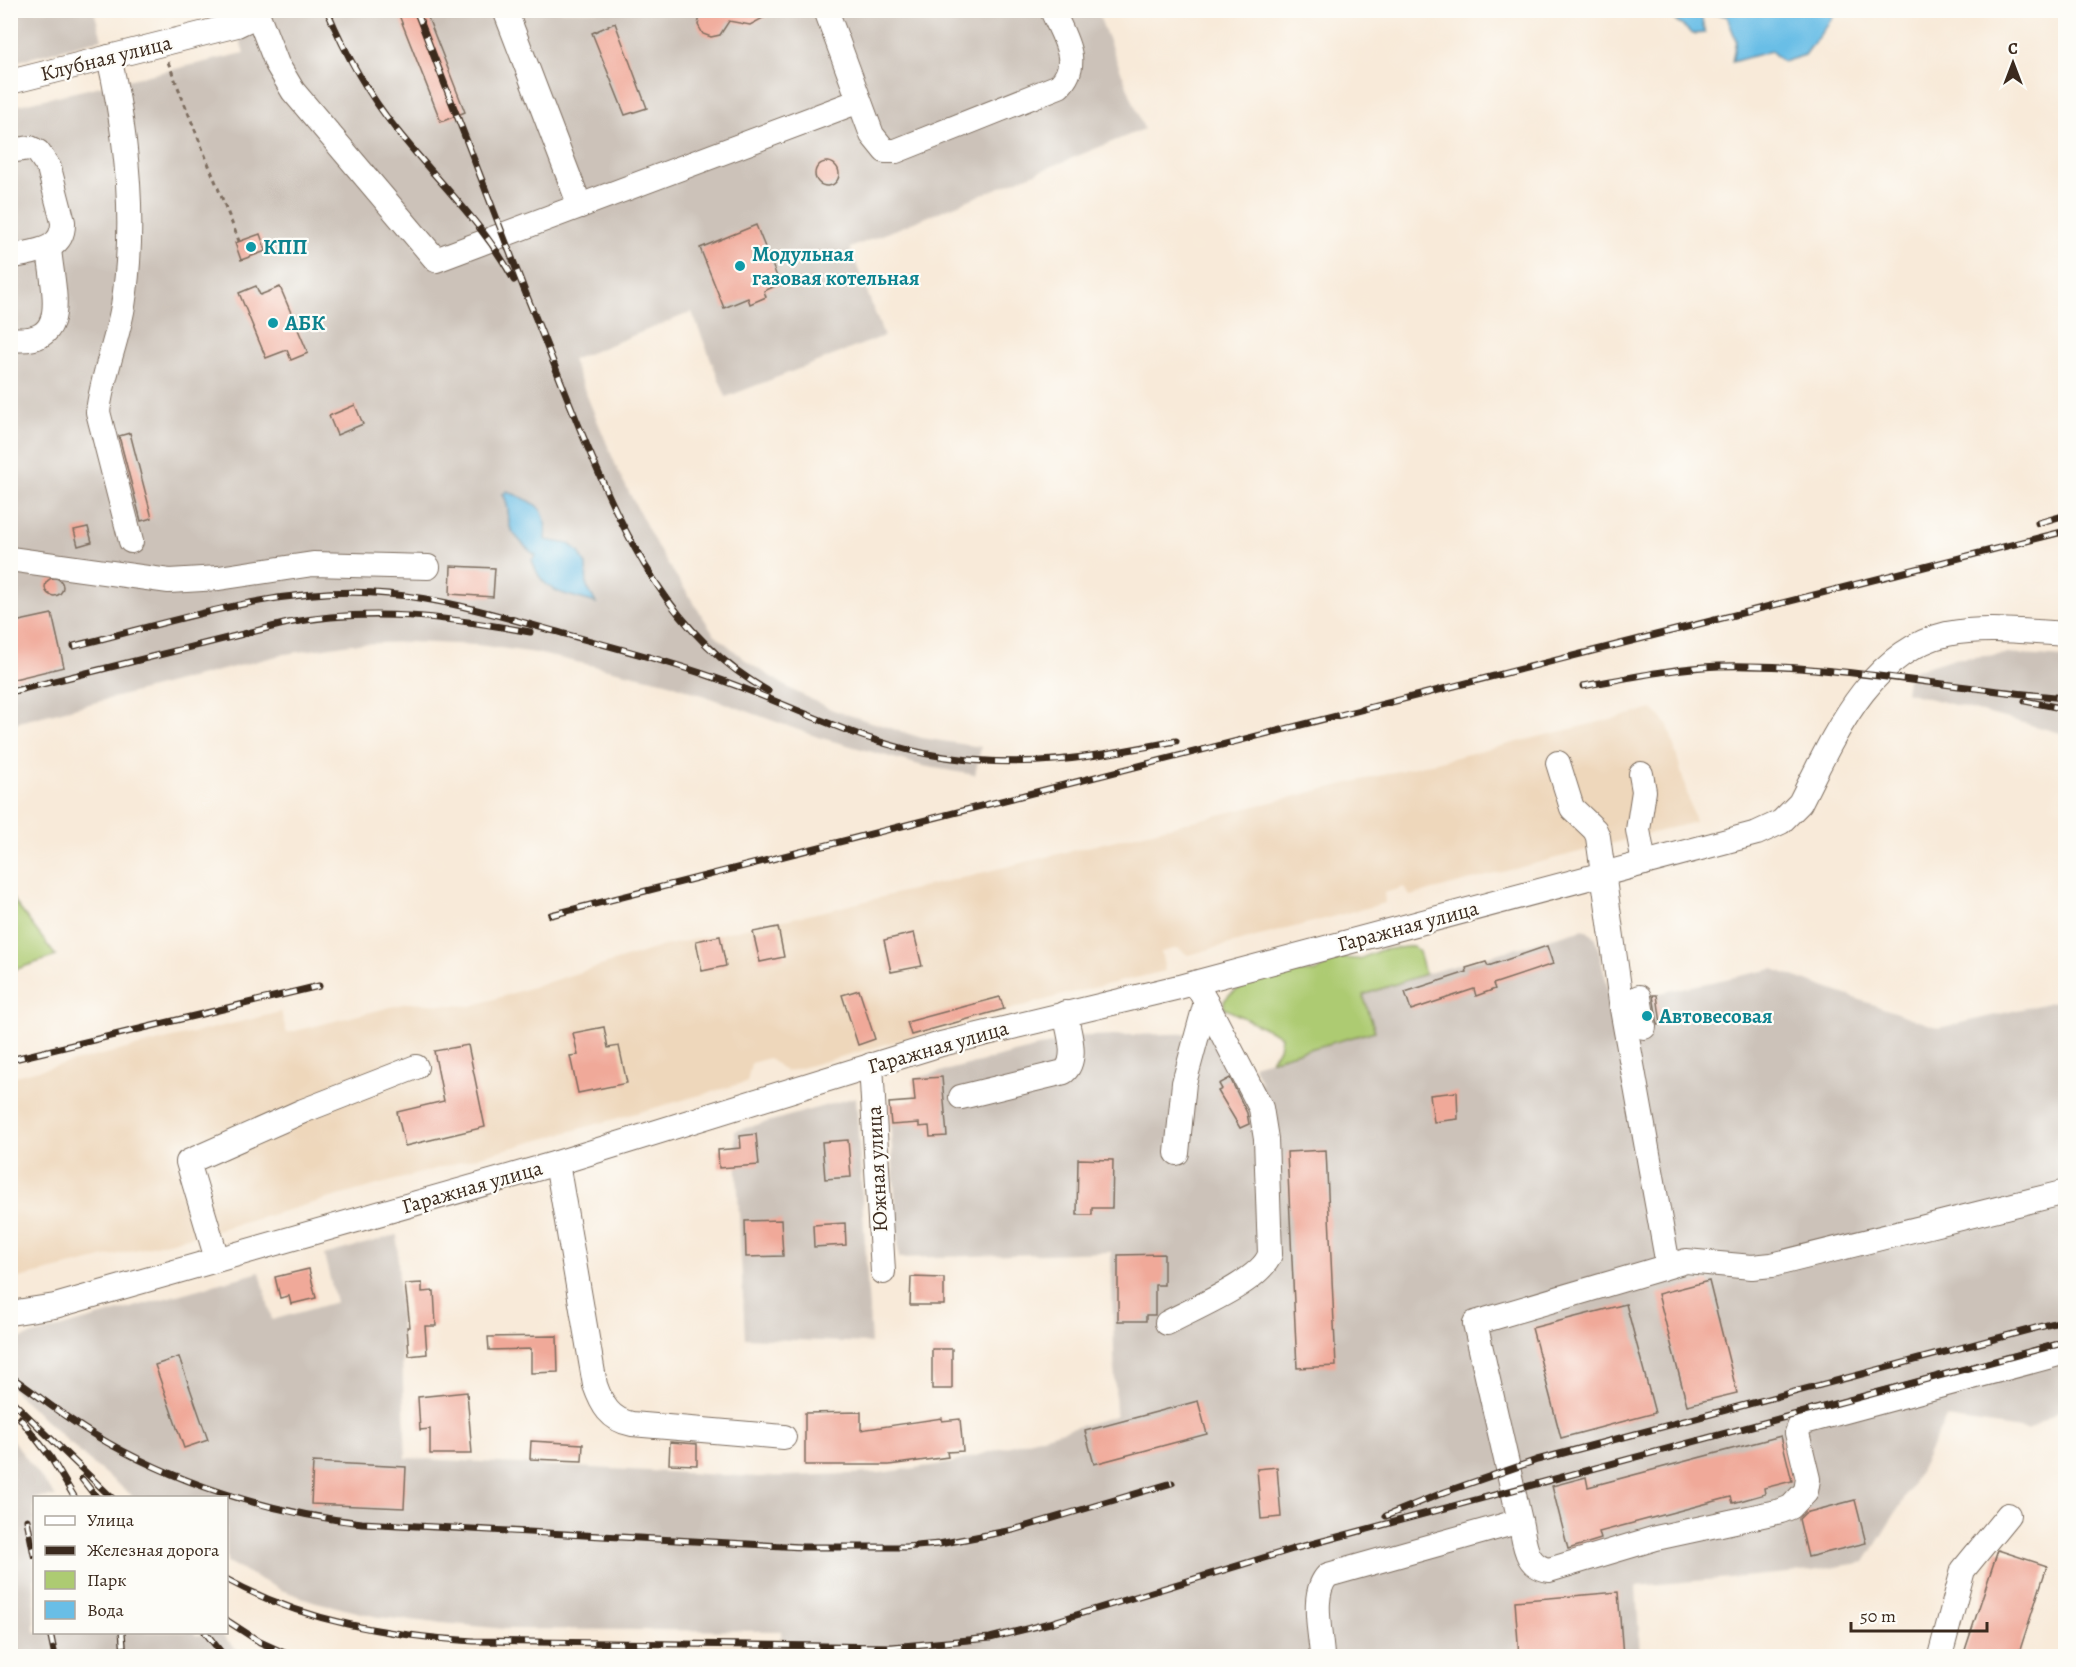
<svg xmlns="http://www.w3.org/2000/svg" width="2076" height="1667" font-family="Alegreya,serif">
<style>
.built{fill:#eed7bb}
.industrial{fill:#ccc2b9}
.green{fill:#adcb72;stroke:#747a48;stroke-width:1.5}
.water{fill:#69bee6;stroke:#527482;stroke-width:1.5}
.building{fill:#f0a999}
.lines{fill:none;stroke-linecap:round;stroke-linejoin:round}
.minor-casing{stroke:#7d6d5f;stroke-width:26}
.path{stroke:#7d6d5f;stroke-width:3;stroke-dasharray:4.5 4.5;stroke-linecap:butt}
.minor{stroke:#fff;stroke-width:24}
.rail-casing{stroke:#3b2a1e;stroke-width:7}
.rail{stroke:#fdfcf7;stroke-width:4.5;stroke-dasharray:14;stroke-linecap:butt}
.culture-dot{fill:#0f9aa8;stroke:#fdfcf7;stroke-width:2}
.labels{text-anchor:middle;dominant-baseline:central;stroke-width:4.5;stroke-linejoin:round;paint-order:stroke}
.street-label{font-size:21px;fill:#3b2a1e;stroke:#fdfcf7}
.culture-label{font-size:21px;font-weight:bold;fill:#0d838f;stroke:#fdfcf7;text-anchor:start}
</style>
<rect width="100%" height="100%" fill="#fdfcf7"/>
<filter id="ink" filterUnits="userSpaceOnUse"><feTurbulence type="fractalNoise" baseFrequency=".0167" numOctaves="2"/><feDisplacementMap in="SourceGraphic" scale="12" xChannelSelector="R" yChannelSelector="G"/><feConvolveMatrix kernelMatrix="1 2 1 2 8 2 1 2 1" color-interpolation-filters="sRGB"/></filter>
<filter id="wash" filterUnits="userSpaceOnUse"><feTurbulence type="fractalNoise" baseFrequency=".008" numOctaves="4" result="noise"/><feDisplacementMap in="SourceGraphic" scale="24" xChannelSelector="R" yChannelSelector="G"/><feGaussianBlur stdDeviation="1.35" result="paint"/><feColorMatrix in="noise" values="0 0 0 0 0 0 0 0 0 0 0 0 0 0 0 0 0 1.4 0 .05"/><feComposite in="paint" operator="in"/></filter>
<g filter="url(#wash)">
<rect width="100%" height="100%" fill="#f8ead9"/>
<polygon class="built" points="1653,709 1668,725 1695,822 1410,896 1404,887 1384,893 1385,903 1188,955 1178,948 1161,952 1165,971 1059,996 786,1072 769,1058 751,1063 747,1082 209,1232 11,1280 10,1077 281,1012 287,1033 407,1003 472,1006 664,946 825,911"/>
<g class="industrial">
<polygon points="11,10 94,11 102,39 11,63"/>
<polygon points="231,11 1097,11 1144,129 850,248 884,336 726,397 692,312 572,360 619,473 659,550 714,634 749,663 792,690 833,710 922,738 981,747 975,775 923,766 818,737 666,682 536,653 478,645 409,642 351,644 285,654 11,724 10,107 244,53"/>
<polygon points="2007,654 2065,658 2065,734 1905,692 1908,672 1952,659"/>
<polygon points="1584,929 1596,938 1613,1009 1631,999 1773,969 1939,1028 2065,999 2065,1408 2027,1430 1946,1418 1908,1493 1865,1562 1812,1571 1636,1586 1640,1656 838,1656 782,1650 781,1631 506,1629 378,1617 316,1602 281,1590 227,1562 226,1498 134,1497 88,1460 11,1388 11,1346 15,1340 260,1272 272,1320 336,1302 324,1255 397,1235 406,1458 758,1477 880,1473 951,1463 1116,1416 1111,1252 899,1258 889,1103 915,1101 913,1079 1081,1036 1213,1033 1262,1084 1253,1065 1375,1031 1363,995 1429,973"/>
<polygon points="856,1097 871,1343 745,1338 735,1131"/>
<polygon points="10,1437 56,1497 34,1498 34,1632 193,1632 196,1635 220,1633 243,1656 11,1656"/>
</g>
<g class="green">
<polygon points="10,895 11,897 56,956 11,971"/>
<polygon points="1414,946 1419,952 1425,974 1363,995 1375,1031 1270,1060 1279,1049 1281,1036 1224,1008 1224,1001 1229,995 1253,980 1288,972 1316,972 1337,958 1359,959 1381,950"/>
</g>
<g class="water">
<polygon points="1663,11 1700,11 1705,33 1693,34"/>
<polygon points="1835,11 1836,13 1805,55 1783,62 1771,51 1732,62 1736,40 1727,16 1710,13 1709,11"/>
<path d="M507 491C534 504 549 503 545 540L569 544 579 552 586 565 587 587 596 603C566 593 543 596 532 560L536 555C530 553 512 533 510 527 507 515 510 506 503 494Z"/>
</g>
<g id="blocks">
<g class="building">
<polygon points="397,10 425,10 465,112 441,122"/>
<polygon points="707,10 778,10 750,25 729,21 720,35 711,37 703,34 698,25 700,16"/>
<polygon points="615,23 647,108 625,115 592,33"/>
<circle cx="827" cy="174" r="12"/>
<polygon points="756,225 780,284 764,291 766,297 750,304 748,298 724,308 700,248"/>
<polygon points="260,234 266,251 241,260 235,243"/>
<polygon points="256,286 260,295 280,287 308,353 291,360 287,350 266,358 239,293"/>
<polygon points="355,405 363,424 337,435 329,416"/>
<polygon points="130,433 152,518 141,521 119,436"/>
<polygon points="88,527 92,542 78,546 74,530"/>
<polygon points="451,566 495,568 493,597 450,594"/>
<circle cx="54" cy="587" r="9"/>
<polygon points="52,614 64,667 10,680 10,623"/>
<polygon points="778,927 784,957 760,962 753,932"/>
<polygon points="914,933 922,966 891,972 884,940"/>
<polygon points="720,936 726,966 702,971 696,941"/>
<polygon points="1547,946 1553,964 1493,984 1495,989 1476,996 1474,989 1411,1010 1405,992 1467,972 1466,968 1486,962 1488,966"/>
<polygon points="859,990 875,1039 858,1045 842,995"/>
<polygon points="1653,995 1657,995 1661,1024 1658,1025"/>
<polygon points="1000,997 1004,1009 911,1035 907,1022"/>
<polygon points="604,1027 608,1048 619,1046 627,1083 578,1093 570,1056 578,1055 573,1033"/>
<polygon points="468,1045 485,1127 405,1146 397,1112 444,1101 434,1051"/>
<polygon points="942,1077 947,1136 930,1137 929,1126 919,1127 919,1123 891,1125 889,1103 915,1101 913,1079"/>
<polygon points="1230,1078 1247,1113 1249,1124 1240,1128 1218,1091 1222,1089 1219,1084"/>
<polygon points="1457,1092 1458,1119 1434,1122 1430,1095"/>
<polygon points="756,1134 759,1165 719,1168 718,1150 741,1148 740,1136"/>
<polygon points="848,1140 851,1177 825,1179 822,1142"/>
<polygon points="1326,1150 1336,1366 1297,1368 1287,1152"/>
<polygon points="1078,1159 1113,1160 1112,1208 1092,1208 1092,1215 1077,1215"/>
<polygon points="781,1220 783,1256 746,1257 745,1221"/>
<polygon points="845,1223 846,1245 814,1247 813,1225"/>
<polygon points="1164,1254 1164,1285 1155,1285 1155,1315 1146,1315 1146,1321 1118,1321 1118,1255"/>
<polygon points="309,1269 316,1298 291,1304 289,1296 280,1298 275,1277"/>
<polygon points="911,1277 944,1278 944,1305 910,1305"/>
<polygon points="1709,1281 1737,1393 1687,1405 1658,1294"/>
<polygon points="422,1283 422,1292 434,1291 436,1326 425,1326 427,1354 409,1356 407,1327 410,1327 405,1284"/>
<polygon points="1626,1304 1655,1413 1561,1438 1532,1328"/>
<polygon points="557,1336 558,1372 531,1373 531,1349 489,1350 488,1337"/>
<rect x="932" y="1349" width="20" height="40"/>
<polygon points="179,1357 208,1440 184,1448 155,1365"/>
<polygon points="467,1392 472,1454 430,1454 430,1429 420,1430 418,1397"/>
<polygon points="1198,1401 1207,1434 1094,1464 1085,1431"/>
<polygon points="861,1412 861,1430 942,1418 942,1421 960,1419 963,1451 947,1452 948,1457 889,1465 805,1465 805,1413"/>
<polygon points="1781,1436 1792,1481 1764,1488 1765,1494 1733,1503 1731,1497 1599,1532 1601,1539 1568,1549 1552,1486 1586,1477 1588,1487"/>
<polygon points="531,1441 583,1444 582,1461 530,1459"/>
<polygon points="670,1442 697,1444 697,1465 669,1464"/>
<polygon points="313,1462 406,1467 404,1508 311,1504"/>
<polygon points="1277,1467 1281,1517 1261,1519 1257,1469"/>
<polygon points="1855,1500 1866,1543 1808,1557 1799,1519 1805,1513"/>
<polygon points="1998,1550 2047,1566 2018,1656 1963,1656"/>
<polygon points="1618,1592 1623,1656 1519,1656 1515,1601"/>
</g>
</g>
</g>
<g filter="url(#ink)">
<use href="#blocks" fill-opacity="0" stroke="#7d6d5f" stroke-width="1.5"/>
<g class="lines">
<g class="minor-casing">
<g id="minor">
<polyline points="256,10 277,64 293,91 436,260 859,101"/>
<polyline points="505,10 580,206"/>
<path d="M826 10 872 135 885 151H896L1059 86C1083 63 1063 36 1052 10"/>
<path d="M109 57C127 136 136 225 123 306 117 342 102 376 98 412L131 541"/>
<polyline points="10,82 237,25 258,15"/>
<path d="M10 151 30 148 38 152 49 168 63 222C64 252 33 251 10 257"/>
<path d="M10 339C73 346 52 289 49 248"/>
<polyline points="10,559 169,581 219,578 313,564 428,567"/>
<polyline points="1558,763 1572,808 1595,830 1598,837 1622,1009 1668,1265"/>
<polyline points="1641,774 1644,791 1638,830 1644,863"/>
<polyline points="1639,997 1644,1027"/>
<polyline points="871,1065 883,1272"/>
<path d="M961 1097 1064 1072C1079 1059 1068 1030 1065 1013"/>
<polyline points="1177,1153 1184,1083 1206,1002"/>
<path d="M557 1163 595 1385C602 1405 610 1420 632 1424L784 1437"/>
<polyline points="217,1259 188,1162 303,1111 416,1067"/>
<path d="M10 1313 55 1306 557 1163 941 1044 1179 987 1757 833 1781 822 1800 803C1833 738 1869 652 1947 634 1985 626 2027 632 2066 634"/>
<path d="M1167 1323C1192 1309 1262 1281 1270 1254L1266 1139 1261 1108 1196 983"/>
<path d="M1520 1521C1525 1542 1524 1566 1549 1570L1656 1538 1781 1511 1791 1507 1806 1491 1808 1479 1797 1433 1801 1423 2066 1352"/>
<path d="M1322 1656C1321 1633 1310 1593 1328 1575L1520 1521 1475 1323 1686 1261 1752 1267 1772 1265 2066 1192"/>
<polyline points="1940,1656 1963,1570 2008,1515"/>
</g>
</g>
<polyline class="path" points="168,62 239,241"/>
<use href="#minor" class="minor"/>
<g class="rail-casing">
<g id="rail">
<path d="M327 10C345 53 367 93 396 129 437 181 482 221 514 280"/>
<path d="M416 10C452 103 488 196 524 289 544 338 563 388 583 436 625 537 670 636 768 691"/>
<polyline points="2038,523 2066,515"/>
<path d="M74 646C176 621 282 584 388 594 445 599 500 616 554 631 617 648 680 664 740 687 807 713 873 747 945 757 1028 769 1095 757 1176 741"/>
<path d="M1583 686C1628 678 1673 668 1719 666 1832 663 1952 689 2066 698"/>
<path d="M10 692 288 623C370 607 448 617 530 632"/>
<polyline points="2025,701 2066,709"/>
<polyline points="551,915 2066,531"/>
<polyline points="10,1060 319,986"/>
<path d="M10 1376C38 1395 64 1417 93 1434 173 1483 270 1513 362 1523L802 1547H905L939 1544 1013 1530 1172 1483"/>
<polyline points="10,1399 112,1498"/>
<polyline points="20,1418 51,1458 75,1498"/>
<polyline points="82,1479 97,1498"/>
<polyline points="1386,1516 1445,1492 1537,1460 2066,1320"/>
<polyline points="27,1520 34,1555"/>
<path d="M226 1579C302 1621 389 1636 474 1641L892 1647 990 1638 1050 1623 1293 1549 2066 1342"/>
<polyline points="226,1620 260,1642 291,1656"/>
<polyline points="50,1632 55,1656"/>
<polyline points="122,1632 124,1656"/>
<polyline points="205,1632 224,1656"/>
<polyline points="594,1651 646,1656"/>
<polyline points="900,1653 936,1656"/>
<polyline points="763,1654 787,1656"/>
</g>
</g>
<use href="#rail" class="rail"/>
</g>
</g>
<g class="culture-dot">
<circle cx="251" cy="247" r="6"/>
<circle cx="740" cy="266" r="6"/>
<circle cx="273" cy="323" r="6"/>
<circle cx="1647" cy="1016" r="6"/>
</g>
<g class="labels">
<g class="street-label">
<text transform="translate(106 58) rotate(-14)">Клубная улица</text>
<text transform="translate(1408 926) rotate(-15)">Гаражная улица</text>
<text transform="translate(938 1047) rotate(-16)">Гаражная улица</text>
<text transform="translate(877 1169) rotate(-93)">Южная улица</text>
<text transform="translate(472 1187) rotate(-16)">Гаражная улица</text>
</g>
<g class="culture-label">
<text x="263" y="247">КПП</text>
<text x="752" y="254">Модульная<tspan x="752" dy="24">газовая котельная</tspan></text>
<text x="285" y="323">АБК</text>
<text x="1659" y="1016">Автовесовая</text>
</g>
</g>
<rect width="2076" height="1667" fill="none" stroke="#fdfcf7" stroke-width="36"/>
<rect x="33" y="1496" width="195" height="138" fill="#fdfcf7" stroke="#afa8a0" stroke-width="1.5"/>
<rect x="45" y="1516" width="30" height="9" fill="#ffffff" stroke="#afa8a0" stroke-width="1.5"/>
<text x="87" y="1526" font-size="18" fill="#3b2a1e">Улица</text>
<rect x="45" y="1546" width="30" height="9" fill="#3b2a1e" stroke="#afa8a0" stroke-width="1.5"/>
<text x="87" y="1556" font-size="18" fill="#3b2a1e">Железная дорога</text>
<rect x="45" y="1571" width="30" height="18" fill="#adcb72" stroke="#afa8a0" stroke-width="1.5"/>
<text x="87" y="1586" font-size="18" fill="#3b2a1e">Парк</text>
<rect x="45" y="1601" width="30" height="18" fill="#69bee6" stroke="#afa8a0" stroke-width="1.5"/>
<text x="87" y="1616" font-size="18" fill="#3b2a1e">Вода</text>
<g transform="translate(2013 63)" stroke="#fdfcf7" stroke-width="4.5" paint-order="stroke">
<path d="M0-4.5L10 22L0 15L-10 22Z" fill="#3b2a1e"/>
<text y="-9" font-size="16" font-weight="bold" text-anchor="middle" fill="#3b2a1e">С</text>
</g>
<path d="M1851 1622v9h136v-9" fill="none" stroke="#3b2a1e" stroke-width="3"/>
<text x="1860" y="1622" font-size="18" fill="#3b2a1e" stroke="#fdfcf7" stroke-width="4.5" paint-order="stroke">50 m</text>
</svg>
